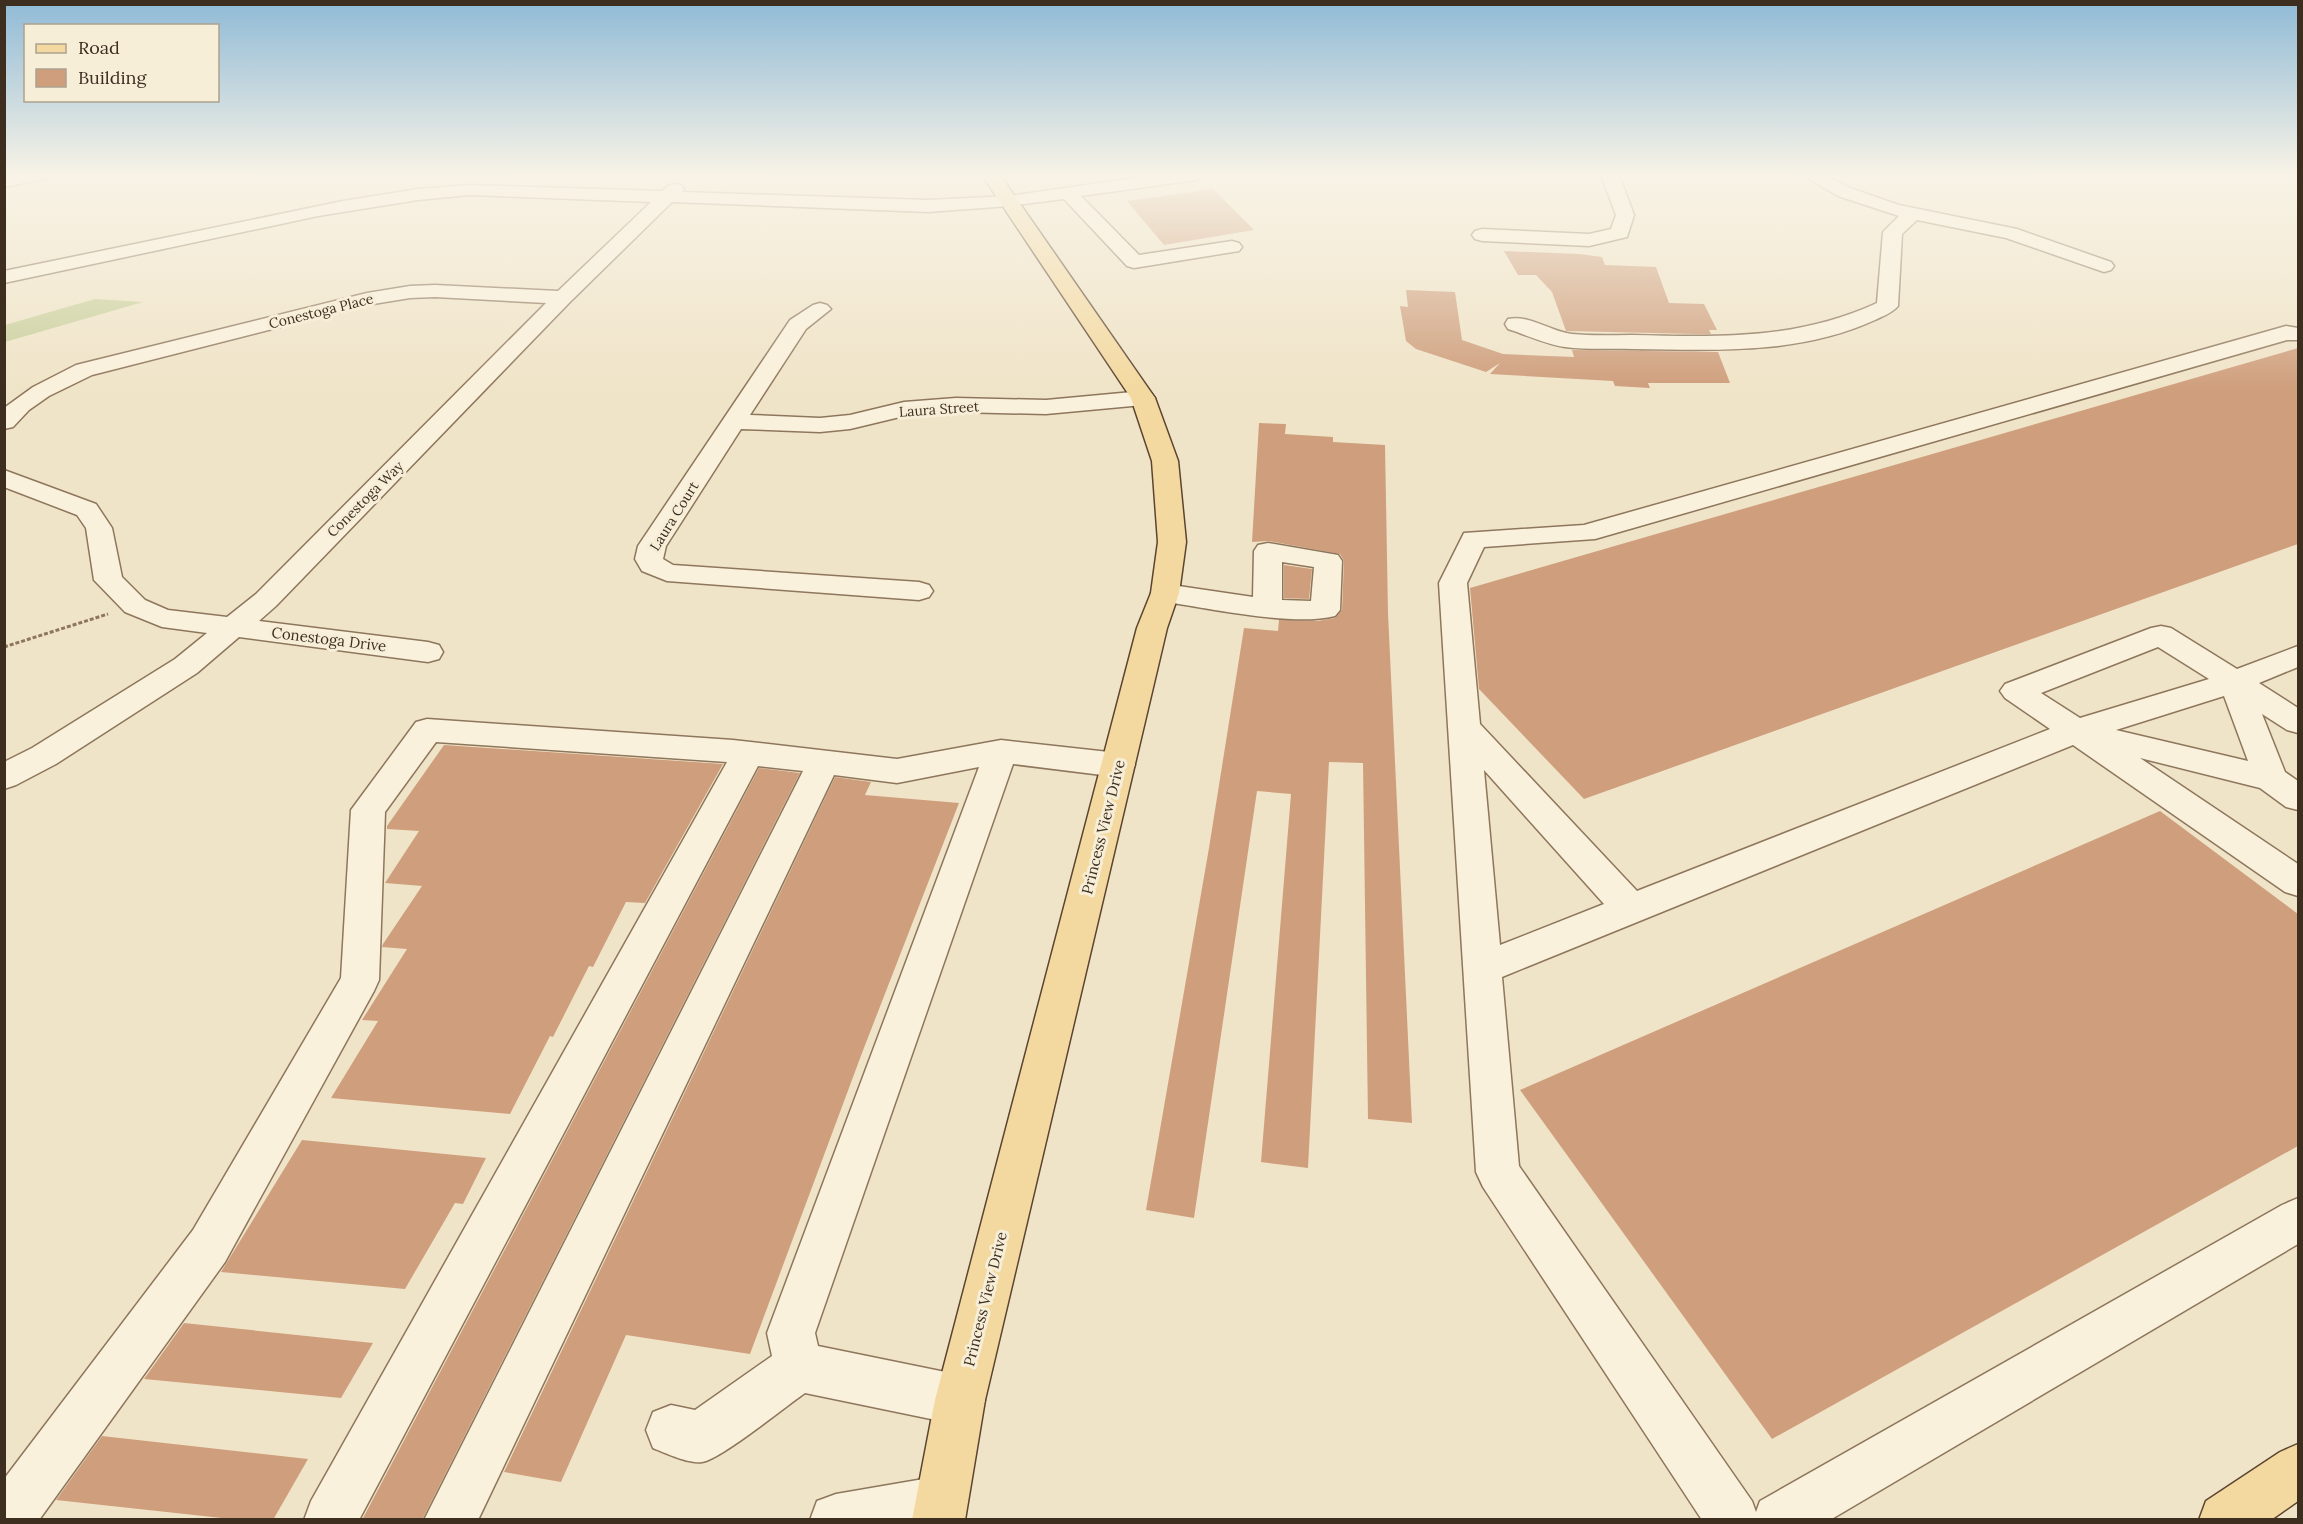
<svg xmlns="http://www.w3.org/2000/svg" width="2303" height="1524" font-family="Lora,serif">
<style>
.green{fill:#c9cf9b}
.building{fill:#cf9f7d}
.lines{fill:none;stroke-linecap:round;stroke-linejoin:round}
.minor-casing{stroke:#8d765c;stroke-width:3}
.major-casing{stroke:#5b4430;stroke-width:3}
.path{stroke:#8d765c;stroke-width:3;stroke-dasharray:4 2;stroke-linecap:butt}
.minor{fill:#faf1dc;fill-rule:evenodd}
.major{fill:#f3d9a0;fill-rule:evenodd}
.labels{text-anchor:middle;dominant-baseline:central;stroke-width:6;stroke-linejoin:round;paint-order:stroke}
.far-street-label{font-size:14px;fill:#3d2e20;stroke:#f7eed8}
.street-label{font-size:15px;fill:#3d2e20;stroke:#f7eed8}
</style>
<rect width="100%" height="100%" fill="#f0e4c8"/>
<polygon class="green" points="95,299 143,302 5,342 5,325"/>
<g class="building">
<polygon points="1213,189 1254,230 1164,245 1127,201"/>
<polygon points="1504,251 1579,254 1602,257 1605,265 1656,267 1669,303 1704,304 1717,330 1709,330 1711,334 1696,334 1566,331 1552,292 1536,275 1518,275"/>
<polygon points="1406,290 1455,292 1462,340 1503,354 1574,357 1572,350 1718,352 1730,383 1648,383 1650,388 1615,386 1613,381 1490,374 1500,363 1486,372 1416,349 1406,341 1400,306 1408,307"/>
<polygon points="2298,348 2298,544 1584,799 1479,689 1470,588"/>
<polygon points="1259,423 1286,424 1285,434 1333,437 1333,442 1385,445 1388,613 1412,1123 1368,1119 1363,763 1329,762 1308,1168 1261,1162 1291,794 1257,791 1194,1218 1146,1210 1209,848 1244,628 1278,631 1279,620 1318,621 1335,618 1342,610 1344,561 1340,554 1268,541 1252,542"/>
<polygon points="1284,565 1312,569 1309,599 1284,598"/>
<polygon points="444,745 723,764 645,903 626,902 593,967 589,966 553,1037 550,1036 510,1114 331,1098 378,1021 362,1020 407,949 382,947 383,944 422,886 385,883 419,831 387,829 387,826"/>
<polygon points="759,768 800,773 422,1520 362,1520"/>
<polygon points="835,777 871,782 865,795 959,803 862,1053 750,1354 626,1335 561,1482 504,1472"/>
<polygon points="2160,811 2298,914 2298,1146 1772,1439 1520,1090"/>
<polygon points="302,1140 486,1158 463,1204 455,1203 405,1289 221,1272"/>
<polygon points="184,1323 373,1343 341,1398 144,1379"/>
<polygon points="102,1436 308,1459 273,1520 240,1520 56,1500"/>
</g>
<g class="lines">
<g class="minor-casing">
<g id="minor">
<polygon points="11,175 47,175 44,179 4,187 4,177"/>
<path d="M1156 175H1205L1196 180 1081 196 1139 255 1232 241 1239 243 1242 247 1239 251 1134 268 1127 266 1064 199 1009 206 928 212 672 202 570 302 276 606 259 621 428 642 439 645 443 652 439 659 428 662 239 637 197 673 56 764 16 785 4 789V762L32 748 175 659 207 633 162 627 125 612 94 580 86 528 77 515 4 487V470L96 504 112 528 122 577 145 600 168 610 227 617 256 594 546 303 435 297 410 298 367 305 92 375 49 396 29 410 13 427 4 429V408L33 387 76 365 367 293 410 286 435 285 558 291 651 202 470 195 418 200 318 216 4 283V271L343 201 418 189 470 185 662 191C669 185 672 183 681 185L684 189 682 192 928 200 1009 196Z"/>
<polygon points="1601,175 1619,175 1634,215 1627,237 1589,246 1482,241 1475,239 1472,235 1475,231 1482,229 1589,234 1611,229 1616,215"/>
<path d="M1803 175H1826L1850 188 1899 205 2017 229 2111 262 2114 266 2111 270 2104 272 2006 238 1917 220 1902 234 1898 306C1892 313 1883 316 1875 320 1799 355 1714 350 1633 349 1610 348 1587 350 1565 347 1545 344 1527 335 1508 329L1505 324 1508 319C1528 314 1552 332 1572 334 1592 336 1612 335 1632 335 1720 337 1796 340 1877 303L1883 232 1899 216 1838 196Z"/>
<polygon points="820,303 827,305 831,309 806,329 750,415 820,418 850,415 904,402 956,398 1046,400 1143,391 1151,393 1155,398 1151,403 1143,405 1046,414 956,412 904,416 850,429 820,432 741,429 666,546 663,559 673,565 919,582 929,585 933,591 929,597 919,600 667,581 642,571 635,559 638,546 790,320 813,305"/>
<path d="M2286 326 2298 328V340H2287L1595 539 1484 547 1467 583 1480 724 1637 891 2050 729 2005 698 2000 691 2005 684 2151 628 2161 626 2171 628 2237 669 2298 646V667L2259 683 2298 708V733L2287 730 2262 714 2285 772 2298 781V810L2286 807 2260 788 2140 758 2298 864V896L2285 892 2073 745 1502 977 1519 1166 1752 1501 1756 1512 1760 1501 2282 1205 2298 1198V1244L1830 1520H1702L1483 1187 1476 1172 1439 583 1464 533 1584 525ZM2158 647 2209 679 2080 718 2041 693ZM2224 696 2248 761 2116 730ZM1484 770 1604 904 1500 945Z"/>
<path d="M1268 543 1338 555 1342 561 1340 610 1335 616C1293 627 1210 608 1165 602L1155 599 1151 593 1155 587 1165 584 1253 597 1254 551 1258 545ZM1282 562 1314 567 1311 601 1282 600Z"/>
<path d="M427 719 733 740 897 759 1001 740 1118 753 1130 757 1135 765 1130 773 1118 777 1013 764 815 1333 818 1346 960 1375 978 1382 985 1400 978 1418 960 1425 805 1393C786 1406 720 1460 702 1462 689 1464 665 1453 653 1448L646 1430 653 1412 671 1405 695 1410 772 1356 767 1333 979 767 897 783 834 775 478 1520H424L803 771 758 766 359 1520H304L311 1501 727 762 436 742 385 812 379 980 374 991 225 1262 39 1520H4V1479L193 1230 341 978 351 810 416 722Z"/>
<polygon points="941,1476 960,1483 967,1502 960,1520 810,1520 817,1501 836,1494"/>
</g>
</g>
<g class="major-casing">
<g id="major">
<polygon points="982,175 1000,175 1155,398 1178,461 1186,542 1179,593 1167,628 985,1400 965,1520 912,1520 935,1400 1137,628 1151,593 1158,542 1152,461 1131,398"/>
<polygon points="2298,1444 2298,1501 2271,1520 2199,1520 2206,1501 2280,1452"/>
</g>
</g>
<polyline class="path" points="4,647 108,614"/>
<use href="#minor" class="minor"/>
<use href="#major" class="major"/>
</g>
<linearGradient id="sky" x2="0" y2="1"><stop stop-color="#8fbad6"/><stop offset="0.45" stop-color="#f8f3e6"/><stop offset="1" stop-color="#f8f3e6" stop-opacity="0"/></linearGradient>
<rect width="2303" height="389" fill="url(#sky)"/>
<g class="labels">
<g class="far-street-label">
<text transform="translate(321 311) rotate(-14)">Conestoga Place</text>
<text transform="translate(939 409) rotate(-4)">Laura Street</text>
<text transform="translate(365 499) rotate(-45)">Conestoga Way</text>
<text transform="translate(674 516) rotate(-58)">Laura Court</text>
</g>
<g class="street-label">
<text transform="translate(329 639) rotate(7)">Conestoga Drive</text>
<text transform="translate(1103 827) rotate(-76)">Princess View Drive</text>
<text transform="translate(985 1299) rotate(-76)">Princess View Drive</text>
</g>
</g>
<rect width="2303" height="1524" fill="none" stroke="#3d2e20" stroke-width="12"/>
<rect x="24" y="24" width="195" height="78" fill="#f7eed8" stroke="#ada18e" stroke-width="1.5"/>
<rect x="36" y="44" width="30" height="9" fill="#f3d9a0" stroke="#ada18e" stroke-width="1.5"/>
<text x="78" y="54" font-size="18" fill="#3d2e20">Road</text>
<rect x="36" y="69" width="30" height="18" fill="#cf9f7d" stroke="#ada18e" stroke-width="1.5"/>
<text x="78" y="84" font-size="18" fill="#3d2e20">Building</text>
</svg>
